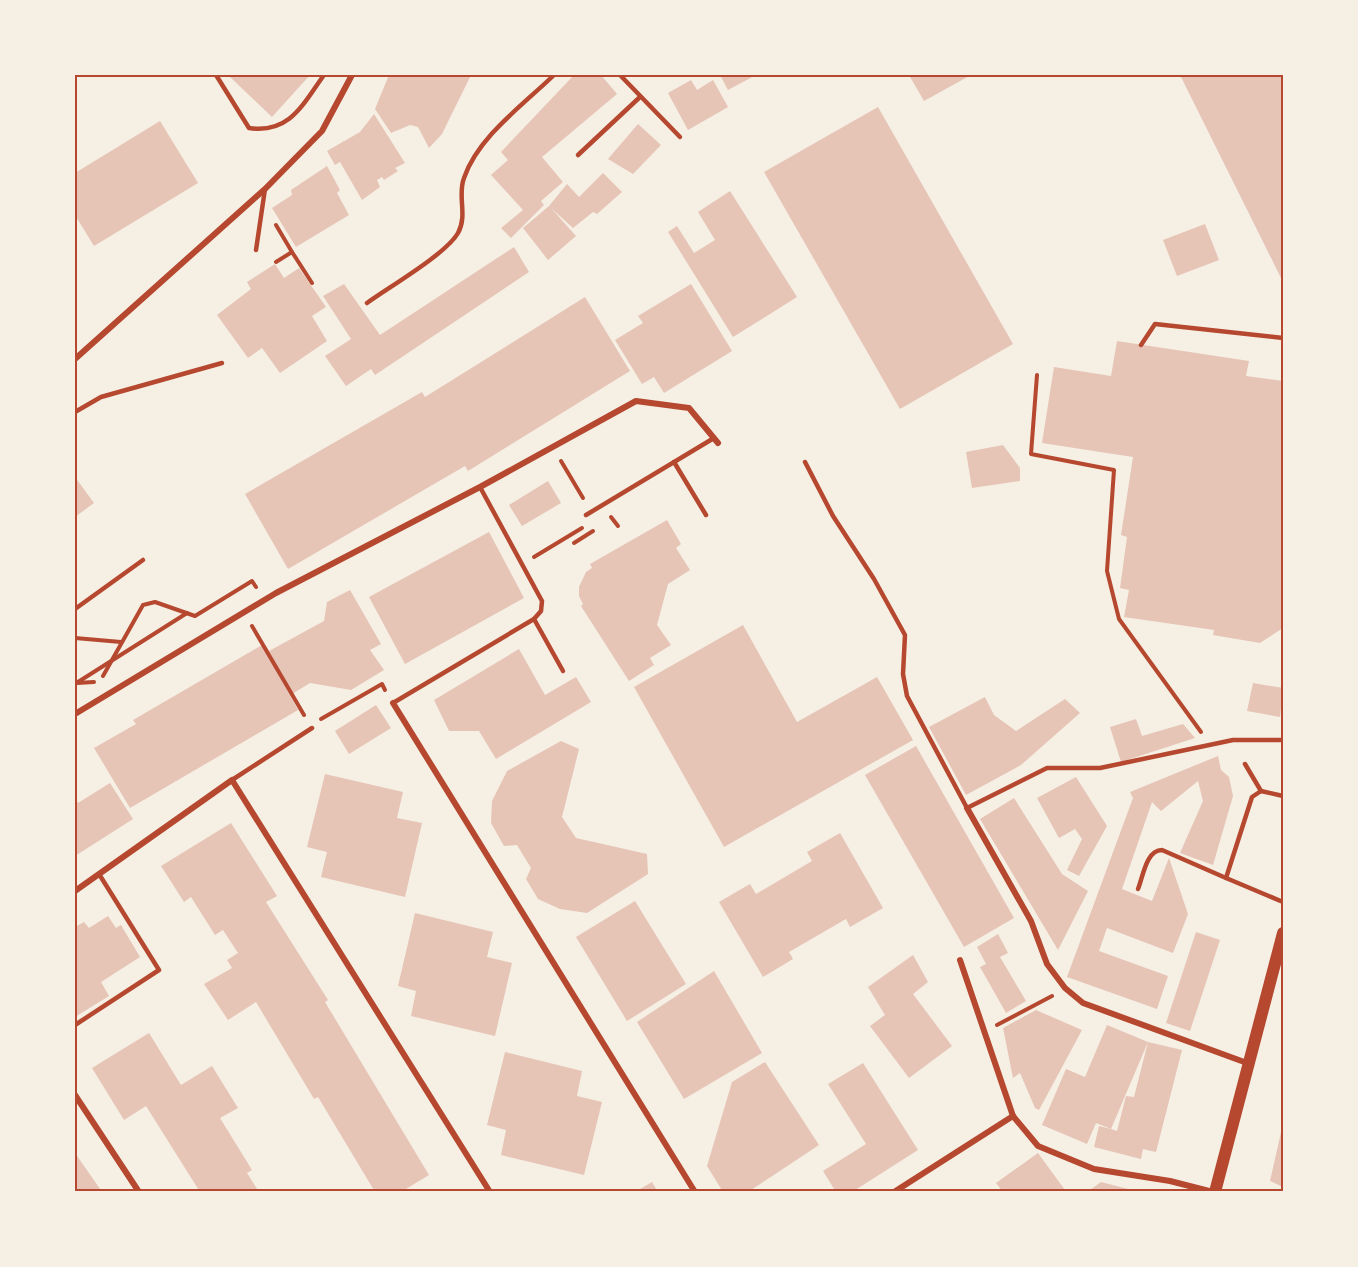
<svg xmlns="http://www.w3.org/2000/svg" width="1358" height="1267" font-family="Commissioner,sans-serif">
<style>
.building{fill:#e6c5b7}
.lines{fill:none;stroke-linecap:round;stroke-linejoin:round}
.path{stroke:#b5482f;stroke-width:4}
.service{stroke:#b5482f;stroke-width:4.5}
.minor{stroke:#b5482f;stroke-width:6}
.secondary{stroke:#b5482f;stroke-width:12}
.neatline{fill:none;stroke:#b5482f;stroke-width:2}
</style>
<rect width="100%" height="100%" fill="#f6efe4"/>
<g class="building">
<polygon points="228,75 310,75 272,117"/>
<polygon points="389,75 471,75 442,134 429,148 418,127 410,125 391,133 375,109"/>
<polygon points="574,75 601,75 617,94 542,157 563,182 541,201 544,205 511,238 501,228 523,210 491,175 508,160 501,152"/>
<polygon points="720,75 756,75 728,90"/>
<polygon points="909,75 971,75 924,101"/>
<polygon points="1180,75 1283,75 1283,282"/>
<polygon points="691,80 697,90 713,80 728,107 688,130 668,93"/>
<polygon points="878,107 1013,344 900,409 764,172"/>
<polygon points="374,114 405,163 395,168 398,171 384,180 382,177 377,180 380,187 362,200 340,162 335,165 327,151 360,132"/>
<polygon points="160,121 198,183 94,246 75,215 75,173"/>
<polygon points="638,124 661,145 633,174 608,159"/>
<polygon points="327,166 340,190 337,193 349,215 296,247 272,208 292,195 291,190"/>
<polygon points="603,173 622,192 597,214 593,212 573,228 551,208 576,236 548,260 523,228 549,206 567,184 579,197"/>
<polygon points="730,191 797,297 733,337 668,232 677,226 694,253 715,240 698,212"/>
<polygon points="1205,224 1219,260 1177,276 1163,240"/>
<polygon points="514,247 529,272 375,375 371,369 346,386 325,356 351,339 323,296 344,284 380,335"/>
<polygon points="275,264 284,278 299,268 326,307 312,316 327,341 280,373 262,348 248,358 217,315 251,289 247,282"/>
<polygon points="691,284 732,351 664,393 654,377 642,384 615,340 643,323 638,316"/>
<polygon points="585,297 630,371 468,471 465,466 288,569 245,494 422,392 425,397"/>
<polygon points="1117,341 1249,361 1246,376 1283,381 1283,628 1260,643 1213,635 1214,630 1124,617 1129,590 1120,588 1127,537 1121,535 1133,457 1042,443 1054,367 1111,376"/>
<polygon points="1003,445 1020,468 1020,481 972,488 966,452"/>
<polygon points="75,477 94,503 75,517"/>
<polygon points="548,481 561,503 522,526 509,505"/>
<polygon points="667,520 681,544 676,548 690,570 668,584 657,625 671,645 650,658 654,665 629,681 581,606 583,604 579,596 579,587 586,572 592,568 590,564"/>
<polygon points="489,532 524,598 405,664 369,597"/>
<polygon points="350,590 381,644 370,650 384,670 351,690 310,683 292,694 269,651 324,621 327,602"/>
<polygon points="743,625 797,722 877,677 913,740 724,847 634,687"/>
<polygon points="262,645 298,710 130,808 94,748 136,724 133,720"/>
<polygon points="519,649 545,695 576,677 591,702 496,759 479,731 449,731 434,700"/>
<polygon points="1253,683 1283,688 1280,717 1247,711"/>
<polygon points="985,697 994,715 1016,731 1065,699 1080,713 1021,765 966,795 929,727"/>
<polygon points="376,705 391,728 349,754 335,731"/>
<polygon points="1136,719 1142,736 1183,724 1195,738 1121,762 1110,727"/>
<polygon points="561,741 579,749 562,817 576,838 647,854 648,874 587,913 560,909 538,899 526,879 531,868 517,845 504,846 491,823 492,801 507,771"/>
<polygon points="916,746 1014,918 964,947 865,775"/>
<polygon points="1218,756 1221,770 1229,777 1233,796 1213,865 1180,853 1203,801 1198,781 1161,811 1152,802 1122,889 1152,901 1169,858 1188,914 1173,953 1107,928 1099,951 1168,976 1157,1009 1067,977 1133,798 1130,792"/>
<polygon points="325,774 403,792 397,818 422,823 405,897 321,877 327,852 307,847"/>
<polygon points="1076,777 1107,826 1079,876 1067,870 1082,839 1075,829 1059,838 1037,798"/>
<polygon points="110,783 133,819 75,856 75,798 78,803"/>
<polygon points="1014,798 1062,874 1088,891 1058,950 980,819"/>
<polygon points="231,823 277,896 266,902 328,1000 325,1002 429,1175 401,1192 375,1192 318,1097 314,1099 256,1002 228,1020 204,984 232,968 227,960 238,953 223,930 215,935 191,897 184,902 161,866"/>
<polygon points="840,833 883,908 850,927 846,919 789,952 793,959 763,977 719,902 750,884 756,894 812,861 807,852"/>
<polygon points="635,901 686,984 627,1021 576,937"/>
<polygon points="415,913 493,932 487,957 512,963 495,1036 411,1016 416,991 398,986"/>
<polygon points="108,916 116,928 121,925 140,957 101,982 109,996 75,1017 75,927 84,922 89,928"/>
<polygon points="1196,932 1220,940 1190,1031 1166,1023"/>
<polygon points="998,934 1008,953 1000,957 1026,1001 1006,1013 980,967 986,964 977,947"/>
<polygon points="913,955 928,982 913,994 952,1046 909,1078 870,1026 885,1015 868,987"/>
<polygon points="714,971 762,1053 684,1099 637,1022"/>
<polygon points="1036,1010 1082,1030 1039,1110 1035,1108 1020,1073 1013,1078 1003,1028"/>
<polygon points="1107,1025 1148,1042 1111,1129 1117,1131 1126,1096 1134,1097 1148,1042 1182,1050 1156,1152 1143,1149 1141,1159 1094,1147 1099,1126 1111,1129 1096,1123 1087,1144 1042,1125 1066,1069 1085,1077"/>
<polygon points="149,1033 181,1085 212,1066 238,1108 220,1118 252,1170 247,1173 259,1192 200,1192 146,1106 124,1120 92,1068"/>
<polygon points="505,1052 582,1071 577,1096 602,1102 584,1175 501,1155 506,1130 487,1125"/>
<polygon points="765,1062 819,1145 748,1192 723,1192 707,1166 732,1082"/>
<polygon points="863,1063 918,1150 852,1192 836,1192 823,1171 866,1144 828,1084"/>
<polygon points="1282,1128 1283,1128 1283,1187 1270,1181"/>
<polygon points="75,1153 98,1186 102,1192 75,1192"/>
<polygon points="1038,1153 1065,1190 1003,1192 996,1183"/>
<polygon points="652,1182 658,1192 635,1192"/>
<polygon points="1101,1182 1136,1191 1136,1192 1087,1192"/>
</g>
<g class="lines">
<g class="path">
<polyline points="276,225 292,252 276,262"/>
<polyline points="292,252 312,283"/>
<polyline points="1037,375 1031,454 1114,470 1107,571 1119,619 1201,732"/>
<polyline points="561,461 583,498"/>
<polyline points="611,517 618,526"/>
<polyline points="574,543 593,531"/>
<polyline points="534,557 582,528"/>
<polyline points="252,626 304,715"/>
<polyline points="75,638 121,642"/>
<polyline points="103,676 143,605 155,602 195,616 252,581 256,587"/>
<polyline points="78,682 187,613"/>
<polyline points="77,683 94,682"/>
<polyline points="321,719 382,684 385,690"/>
<polyline points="997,1025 1052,996"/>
</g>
<g class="service">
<path d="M216 75 249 128C290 134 303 104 324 75"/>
<polyline points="620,75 680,137"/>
<polyline points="578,155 640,97"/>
<polyline points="256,250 265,189"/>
<path d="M367 303C389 287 446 254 458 233 468 215 457 196 464 178 478 137 523 105 554 75"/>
<polyline points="1141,345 1155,324 1283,338"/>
<polyline points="75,412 101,397 222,363"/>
<polyline points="674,462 706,515"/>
<polyline points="805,462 833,516 874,579 905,635 903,674 907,696 967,808 1047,768 1100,768 1233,740 1283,740"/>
<polyline points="586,515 714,438"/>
<polyline points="75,609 143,560"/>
<polyline points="534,619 563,671"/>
<polyline points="393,703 534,619 541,611 542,601 480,487"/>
<polyline points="1245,764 1261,791"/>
<polyline points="232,780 312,728"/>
<polyline points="1283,796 1261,791 1252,797 1226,878 1283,902"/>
<path d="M1138 889C1143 877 1146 850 1162 850L1226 878"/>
<polyline points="75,1025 159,970 99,874"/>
</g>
<g class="minor">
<polyline points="75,359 265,189 322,131 352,75"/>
<polyline points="393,703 695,1192"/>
<polyline points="75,714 276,593 480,487 636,401 689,408 718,443"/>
<polyline points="967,808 1031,921 1047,964 1065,988 1083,1003 1247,1063"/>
<polyline points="75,891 232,780 490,1192"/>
<polyline points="960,960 1013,1116 1038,1146 1094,1169 1170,1181 1213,1192"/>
<polyline points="75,1095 139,1192"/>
<polyline points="894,1192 1013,1116"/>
</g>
<polyline class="secondary" points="1215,1192 1283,933"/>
</g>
<rect width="1358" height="1267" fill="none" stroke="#f6efe4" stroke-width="153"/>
<rect x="76" y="76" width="1206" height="1114" class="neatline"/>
</svg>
